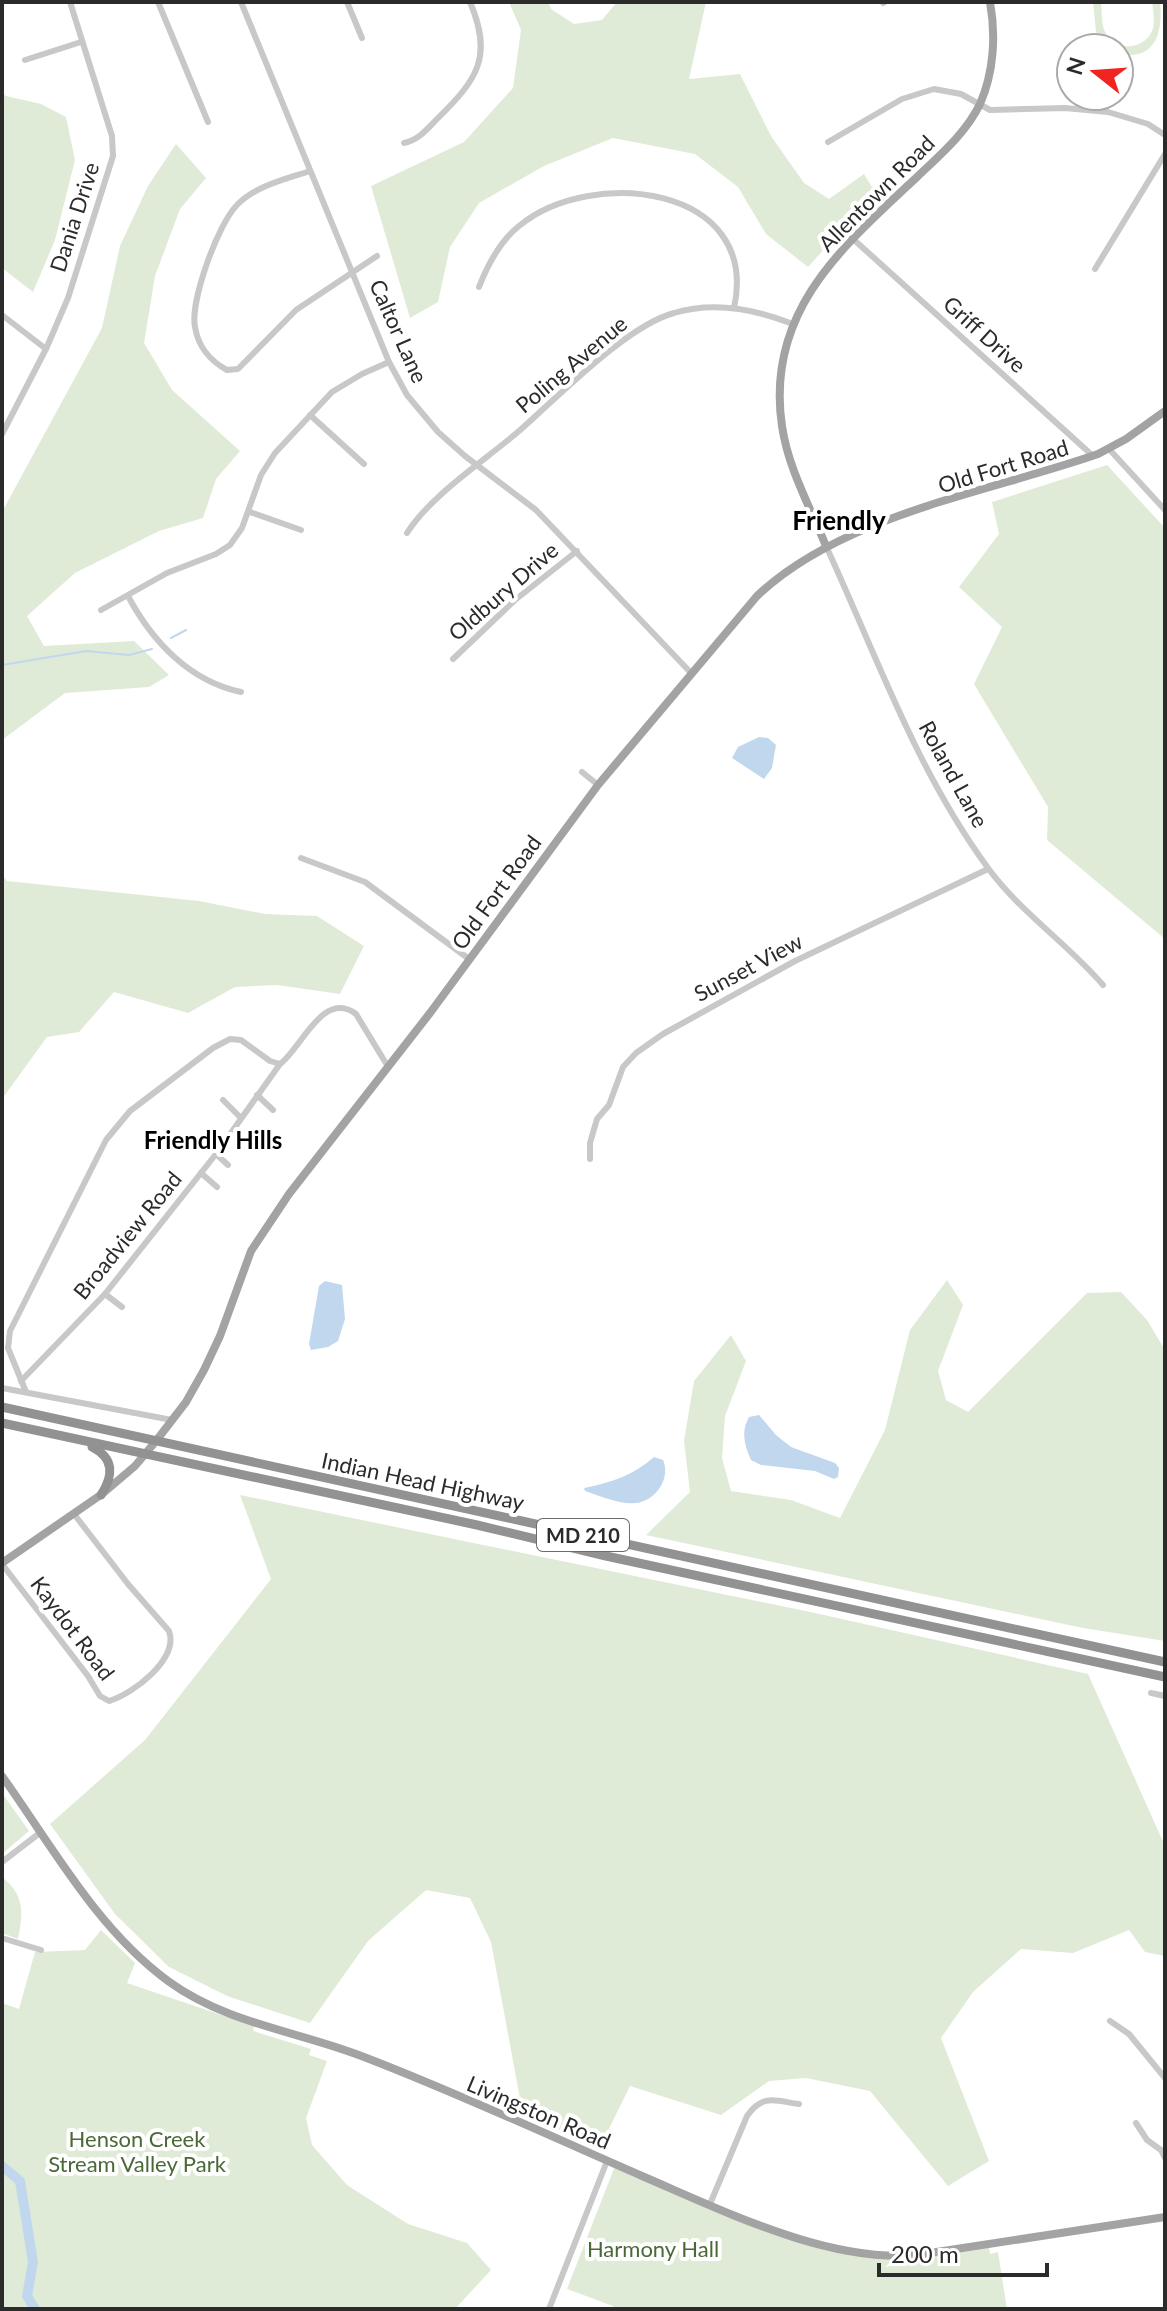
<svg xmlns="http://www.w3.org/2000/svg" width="1167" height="2311" font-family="Lato,sans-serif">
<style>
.green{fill:#e0ebd7}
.water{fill:#c1d7ed}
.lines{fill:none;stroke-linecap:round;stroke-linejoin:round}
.stream{stroke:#c1d7ed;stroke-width:2}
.river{stroke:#c1d7ed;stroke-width:10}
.minor{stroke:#c8c8c8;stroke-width:6}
.major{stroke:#a3a3a3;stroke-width:8}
.highway{stroke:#929292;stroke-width:9}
.labels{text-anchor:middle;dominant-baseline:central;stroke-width:8;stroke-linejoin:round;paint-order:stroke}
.shield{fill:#fff;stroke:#6b6b6b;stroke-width:2}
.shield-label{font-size:20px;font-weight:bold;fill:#2b2b2b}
.street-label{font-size:22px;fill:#2b2b2b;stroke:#fff}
.park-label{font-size:22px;fill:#496937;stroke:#fff}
.neighbourhood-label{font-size:24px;font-weight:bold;fill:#000;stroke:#fff}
.quarter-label{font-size:26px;font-weight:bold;fill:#000;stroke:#fff}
</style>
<rect width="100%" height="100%" fill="#fff"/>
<g class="green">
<polygon points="509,2 548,2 551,9 574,24 602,20 617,2 706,2 689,79 740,74 771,136 804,183 829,199 864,174 878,197 835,237 808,267 766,234 738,187 695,154 613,138 544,166 479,203 450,247 438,302 410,318 371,186 464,142 513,88 521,30"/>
<path d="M1093 2H1101C1102 12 1101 25 1106 34 1118 53 1147 49 1153 28 1155 20 1153 10 1152 2H1160C1163 32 1156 61 1119 54V48H1108L1096 32Z"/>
<polygon points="2,93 6,96 41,104 66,117 75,160 55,240 33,292 2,268"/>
<polygon points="176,144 206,178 180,209 155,276 144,343 172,390 240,451 216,479 203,518 159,531 75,573 27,616 44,646 134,641 169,675 149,687 65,693 2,740 2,512 102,328 120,246 148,186"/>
<polygon points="1107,465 1165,528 1165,939 1047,840 1048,807 974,684 1002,627 959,587 999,534 992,502"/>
<polygon points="2,875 7,881 199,901 265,914 317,916 364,946 340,994 277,985 235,987 188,1013 114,992 79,1032 47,1037 2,1099"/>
<polygon points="947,1280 963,1305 938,1371 946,1400 968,1412 1087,1293 1121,1292 1147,1320 1165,1350 1165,1641 1083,1628 646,1535 690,1492 684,1441 694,1381 731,1335 746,1361 725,1416 722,1458 731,1491 791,1500 840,1518 885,1430 910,1330"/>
<polygon points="240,1495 815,1613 1088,1674 1165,1846 1165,1956 1145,1952 1129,1930 1073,1953 1021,1949 973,1992 941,2038 989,2161 948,2186 870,2091 806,2078 769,2081 721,2115 630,2086 600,2147 523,2115 491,1942 470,1898 426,1890 368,1941 310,2023 227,1996 169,1967 115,1914 50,1824 145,1740 271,1579"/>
<polygon points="2,1793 29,1831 2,1854"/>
<path d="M2 1877C25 1895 23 1913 18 1939L2 1933Z"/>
<polygon points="101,1930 135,1963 127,1983 254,2026 253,2031 311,2049 309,2055 327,2061 306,2118 312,2145 347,2185 408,2224 467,2243 491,2270 455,2309 2,2309 2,2003 19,2009 35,1952 85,1950"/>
<polygon points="615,2166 781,2233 864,2256 989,2247 990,2254 998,2252 1007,2309 613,2309 613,2306 567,2289"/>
</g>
<g class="water">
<polygon points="759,737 768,738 776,745 772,768 764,779 732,758 738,747"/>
<polygon points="325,1281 342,1285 345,1319 338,1341 328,1347 311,1350 309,1344 319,1286"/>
<path d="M759 1415 776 1435 791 1447 835 1463 839 1468 838 1477 834 1479 815 1471 761 1465 751 1460C744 1445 741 1431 749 1417Z"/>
<path d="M654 1457 663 1460C671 1478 656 1501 636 1503 621 1505 599 1496 585 1491L584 1488C610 1483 634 1475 654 1457Z"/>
</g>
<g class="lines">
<g class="stream">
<polyline points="171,638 186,630"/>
<polyline points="2,665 86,651 129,655 152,649"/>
</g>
<polyline class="river" points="2,2166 20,2181 33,2262 27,2296 35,2309"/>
<g class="minor">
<polyline points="158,2 208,122"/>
<polyline points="241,2 389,362 407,395 438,432 465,456 536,510 692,674"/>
<polyline points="347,2 362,38"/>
<polyline points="883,3 885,2"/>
<polyline points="25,60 81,42"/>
<polyline points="828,142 902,99 934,89 961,94 990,110 1065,108 1108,112 1148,124 1165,135"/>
<path d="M404 143C419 140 428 128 438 118 478 79 493 56 470 2"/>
<path d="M310 171C286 179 255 186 237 205 218 224 190 301 195 327 198 346 210 361 227 370L238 369 296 310 377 256"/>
<polyline points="852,238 1093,456"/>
<polyline points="1095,269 1165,154"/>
<path d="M479 287C488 264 500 241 519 226 591 166 761 185 734 308"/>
<polyline points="2,315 46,349"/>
<polyline points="310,415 364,464"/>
<polyline points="2,434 46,349 68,298 113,156 112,136 70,2"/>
<polyline points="1109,449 1165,510"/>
<polyline points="250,512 301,530"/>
<path d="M407 533C432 494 483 462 519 431 558 397 626 326 674 313 714 301 755 309 793 324"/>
<path d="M826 546C876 654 916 770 988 868 1020 912 1068 944 1103 985"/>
<path d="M128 596C152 641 189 681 241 692"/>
<polyline points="101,610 167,573 216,554 230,545 242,528 261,475 275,453 332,392 362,374 389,362"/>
<polyline points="453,659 515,600 577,551"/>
<polyline points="582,772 598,785"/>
<polyline points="301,858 365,882 469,959"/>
<polyline points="257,1095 273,1110"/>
<polyline points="223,1100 241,1118"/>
<polyline points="216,1154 228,1165"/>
<polyline points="590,1159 590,1143 597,1119 609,1105 623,1067 636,1053 663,1034 795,961 988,869"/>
<polyline points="201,1173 217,1187"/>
<polyline points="105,1294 122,1307"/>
<polyline points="21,1381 105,1294 216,1154 280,1064"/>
<polyline points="2,1388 172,1420"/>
<path d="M26 1392 8 1348 10 1331 106 1140 130 1111 213 1048 230 1039 241 1040 270 1061 280 1064C301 1049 323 989 356 1014L387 1065"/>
<path d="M2 1564 88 1676 100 1696 109 1701C133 1694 179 1659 169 1631L128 1584 74 1514"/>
<polyline points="1151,1693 1165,1696"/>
<polyline points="2,1862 41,1832"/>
<polyline points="2,1938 41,1950"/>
<polyline points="1110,2021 1129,2034 1165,2078"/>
<polyline points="1136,2123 1147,2140 1161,2150 1165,2158"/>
<path d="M710 2204 747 2116C763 2093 776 2101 799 2104"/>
<polyline points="549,2309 607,2161"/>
</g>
<g class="major">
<path d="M826 546C810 507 788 468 782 426 765 312 842 247 917 177 940 155 966 133 980 104 994 72 996 35 990 2"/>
<path d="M2 1563 102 1494 135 1466 156 1441 186 1402 204 1370 220 1336 251 1251 289 1194 430 1013 598 785 757 596C842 515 989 492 1098 454L1126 439 1165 411"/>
<path d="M2 1776C52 1846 97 1929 168 1981 227 2024 298 2031 364 2057 458 2093 550 2136 642 2176 724 2211 828 2263 917 2255L1165 2217"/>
</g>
<g class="highway">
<polyline points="2,1407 1165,1662"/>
<polyline points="2,1423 477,1525 606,1556 1165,1677"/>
<path d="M92 1447C114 1458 114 1475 101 1495"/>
</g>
</g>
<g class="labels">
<rect class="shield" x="537" y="1519" width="92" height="32" rx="6"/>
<g class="shield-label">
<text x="583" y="1535">MD 210</text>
</g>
<g class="street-label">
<text transform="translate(876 193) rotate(-45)">Allentown Road</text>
<text transform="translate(74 217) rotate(-72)">Dania Drive</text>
<text transform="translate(399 331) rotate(66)">Caltor Lane</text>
<text transform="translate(985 334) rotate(42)">Griff Drive</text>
<text transform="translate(571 364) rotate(-40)">Poling Avenue</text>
<text transform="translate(1003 466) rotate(-17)">Old Fort Road</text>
<text transform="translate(503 591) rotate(-41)">Oldbury Drive</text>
<text transform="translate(954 774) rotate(61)">Roland Lane</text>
<text transform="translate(496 892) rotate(-54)">Old Fort Road</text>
<text transform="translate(748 967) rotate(-28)">Sunset View</text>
<text transform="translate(127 1235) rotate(-51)">Broadview Road</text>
<text transform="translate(423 1481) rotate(12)">Indian Head Highway</text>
<text transform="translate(73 1628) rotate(53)">Kaydot Road</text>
<text transform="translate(539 2112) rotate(23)">Livingston Road</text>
</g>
<g class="park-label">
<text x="137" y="2138">Henson Creek<tspan x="137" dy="25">Stream Valley Park</tspan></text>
<text x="653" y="2248">Harmony Hall</text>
</g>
<g class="neighbourhood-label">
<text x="213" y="1139">Friendly Hills</text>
</g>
<g class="quarter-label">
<text x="839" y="520">Friendly</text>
</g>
</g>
<rect width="1167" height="2311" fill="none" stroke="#2b2b2b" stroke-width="8"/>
<g transform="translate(1095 72) rotate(287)"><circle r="38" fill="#ffffff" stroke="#aaaaaa" stroke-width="2"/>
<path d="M0-6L14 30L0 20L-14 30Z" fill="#f0251f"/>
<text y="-12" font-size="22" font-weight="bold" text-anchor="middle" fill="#2b2b2b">N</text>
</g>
<path d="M879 2263v12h168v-12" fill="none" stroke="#2b2b2b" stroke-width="4"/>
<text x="891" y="2263" font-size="24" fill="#2b2b2b" stroke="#ffffff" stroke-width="6" paint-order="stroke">200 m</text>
</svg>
